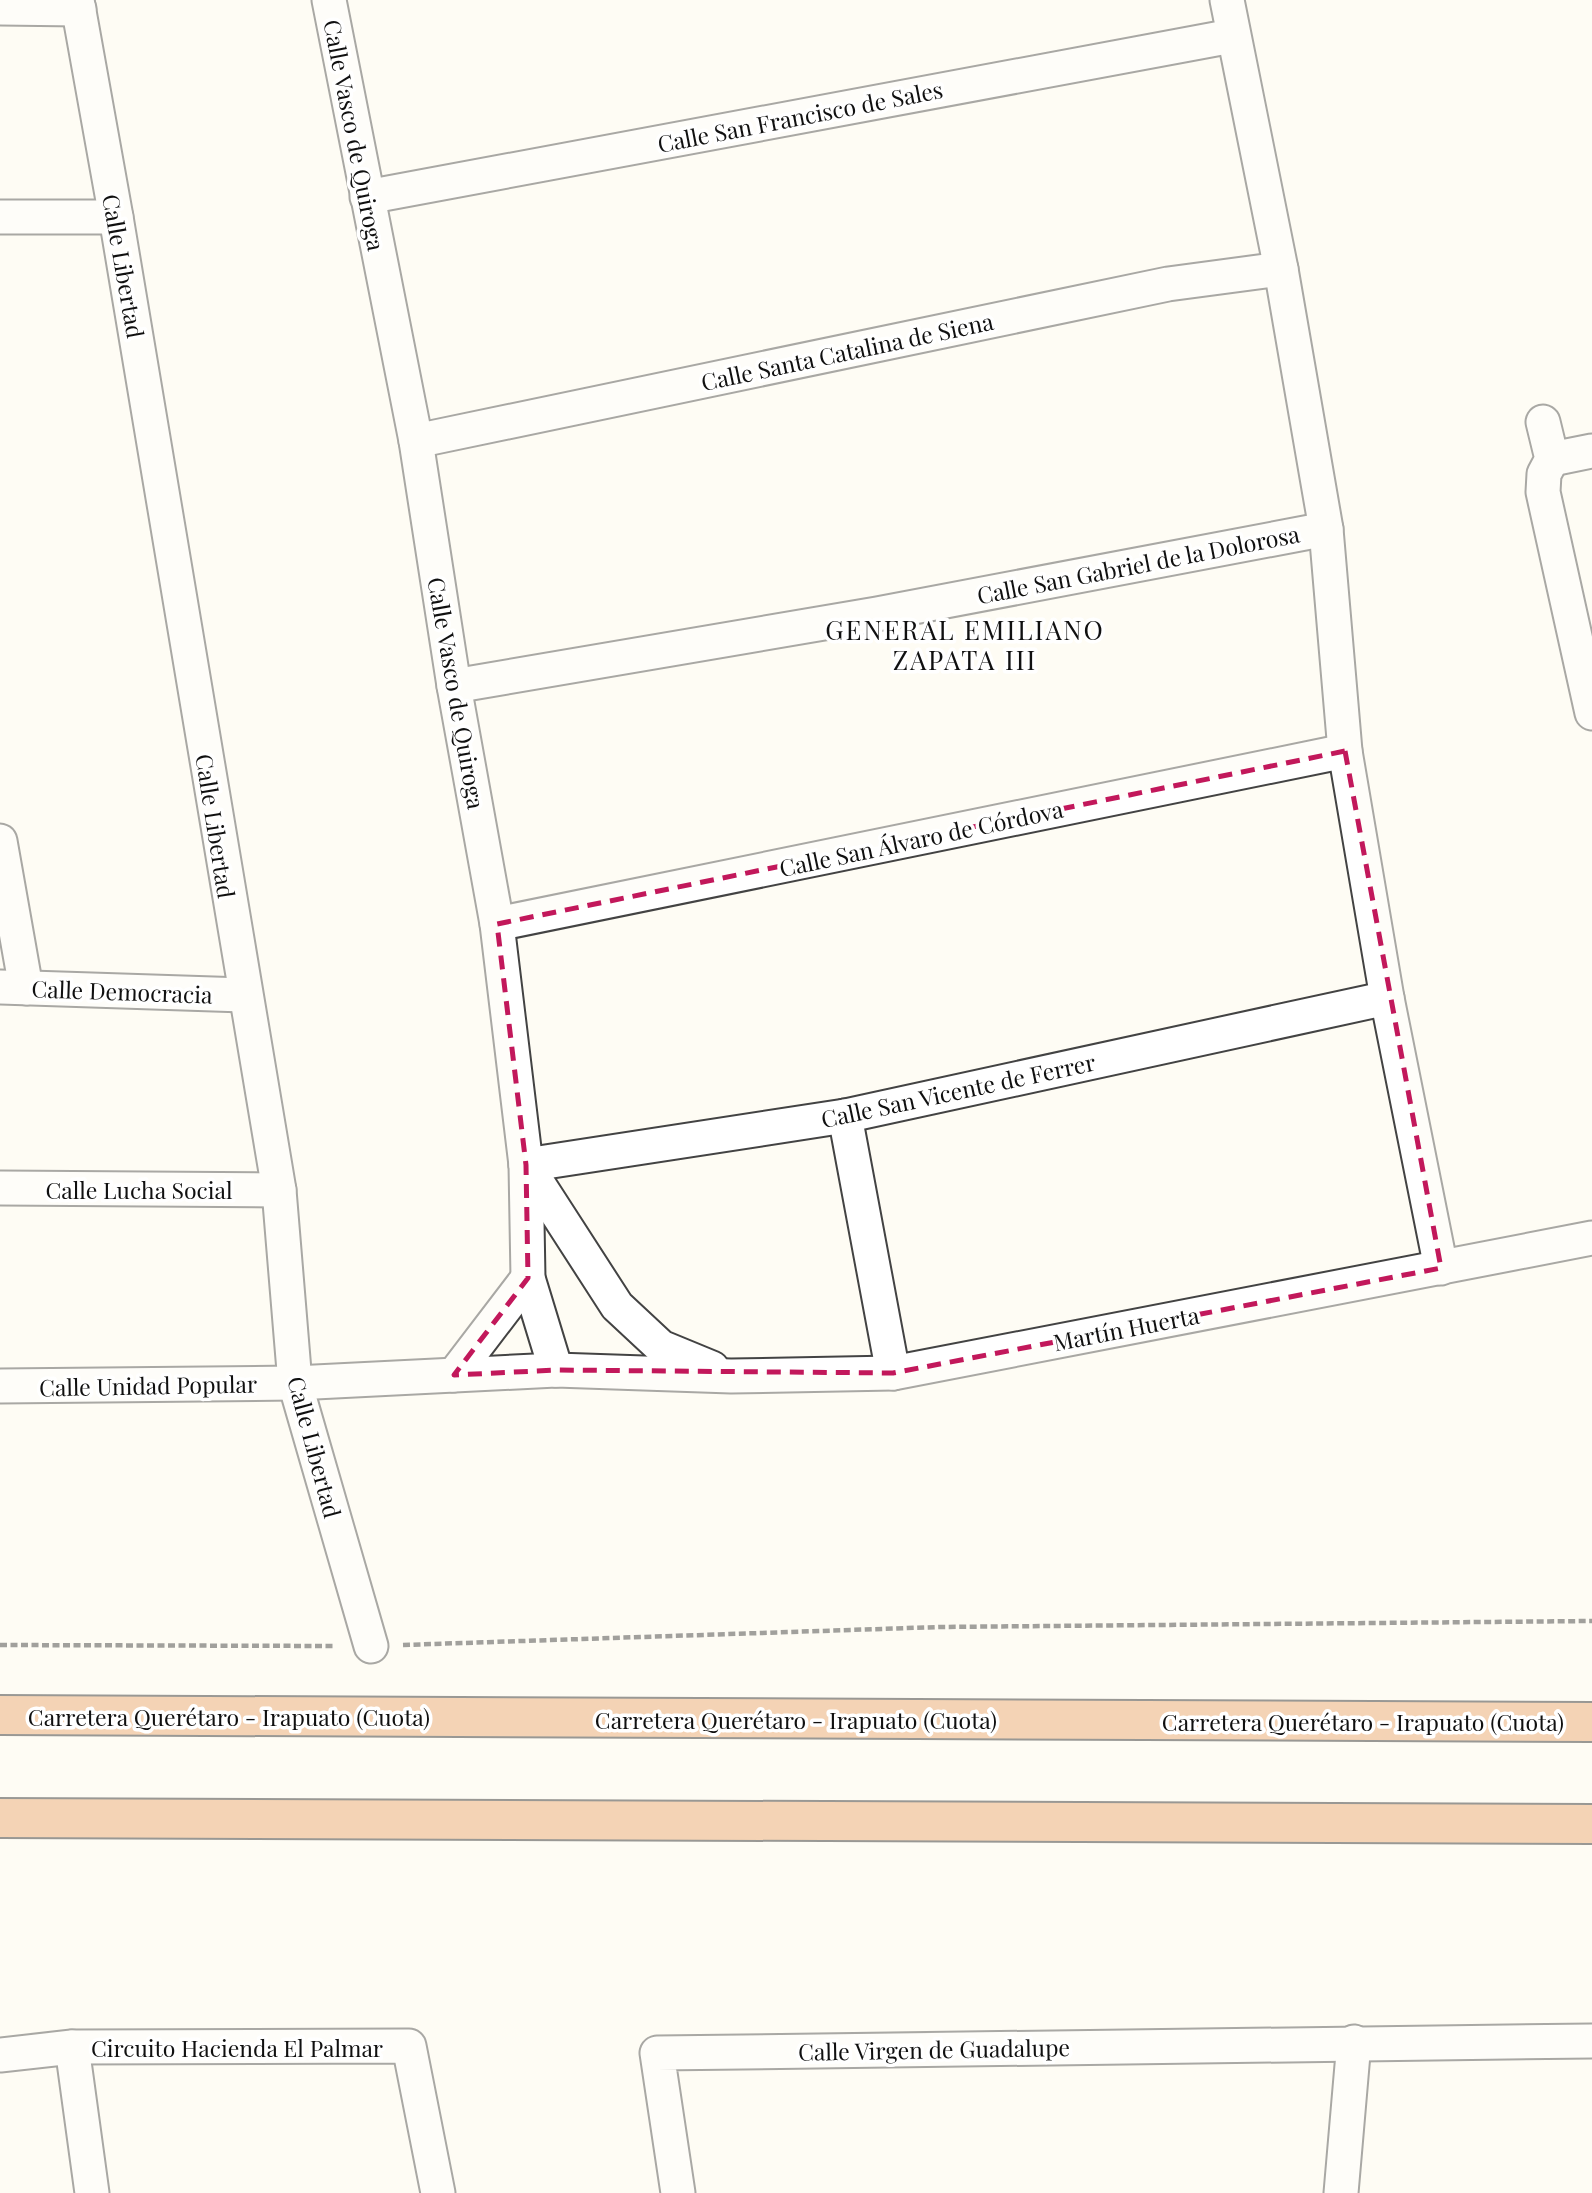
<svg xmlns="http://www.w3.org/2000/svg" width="1592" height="2193" font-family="'Playfair Display',serif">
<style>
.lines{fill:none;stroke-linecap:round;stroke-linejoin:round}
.street-casing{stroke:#434343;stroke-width:37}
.highway-casing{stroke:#212121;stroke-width:42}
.path{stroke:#323232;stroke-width:4.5;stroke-dasharray:7 3.5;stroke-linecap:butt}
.street{stroke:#fff;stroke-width:33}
.highway{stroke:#e8a368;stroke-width:38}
.marked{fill:none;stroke:#c2185b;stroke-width:5;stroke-dasharray:14 9;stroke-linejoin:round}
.labels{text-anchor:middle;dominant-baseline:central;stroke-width:7;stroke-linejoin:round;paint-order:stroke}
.street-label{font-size:23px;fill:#101010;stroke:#fff}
.quarter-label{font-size:26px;letter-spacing:2px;fill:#101010;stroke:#fff}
</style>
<rect width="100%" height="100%" fill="#fefcf4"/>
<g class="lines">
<g class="street-casing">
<g id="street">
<polyline points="77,0 116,217 279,1190 295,1383 371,1646"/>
<polyline points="329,0 416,441 454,686 497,924 526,1165 617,1306 661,1347 712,1368"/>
<polyline points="1227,0 1281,269 1326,529 1345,751 1387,998 1441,1268"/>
<polyline points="0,8 79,9"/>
<polyline points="367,197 1232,36"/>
<polyline points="0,217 116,217"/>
<polyline points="1543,422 1552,459 1544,474 1543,492 1592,713"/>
<polyline points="416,441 1168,284 1281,269"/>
<polyline points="1552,459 1592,451"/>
<polyline points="454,686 877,614 1326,529"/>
<polyline points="0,841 26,988"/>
<polyline points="497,924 1345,751"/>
<polyline points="0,987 244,995"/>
<polyline points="845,1116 893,1373"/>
<polyline points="526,1165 845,1116 1387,998"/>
<polyline points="526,1165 528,1278 556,1370"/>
<polyline points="0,1188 279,1190"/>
<polyline points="454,1375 528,1278"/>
<polyline points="0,1386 295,1383 556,1370 731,1376 893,1373 1592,1238"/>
<polyline points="72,2047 92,2193"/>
<polyline points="0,2055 72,2047 409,2046 438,2193"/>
<polyline points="678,2193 657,2053 1592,2041"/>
<polyline points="1341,2193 1354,2042"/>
</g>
</g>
<g class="highway-casing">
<g id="highway">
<polyline points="0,1715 1592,1722"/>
<polyline points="0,1818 1592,1824"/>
</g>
</g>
<g class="path">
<polyline points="0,1645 335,1646"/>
<polyline points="403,1645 939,1627 1592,1621"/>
</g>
<use href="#street" class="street"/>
<use href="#highway" class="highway"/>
</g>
<path d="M0 0H1592V2193H0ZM1345 751 1441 1268 893 1373 556 1370 454 1375 528 1278 526 1165 497 924Z" fill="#fefcf4" fill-opacity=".55" fill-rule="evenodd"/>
<path class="marked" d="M1345 751 1441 1268 893 1373 556 1370 454 1375 528 1278 526 1165 497 924Z"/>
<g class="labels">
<g class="street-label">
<text transform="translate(800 116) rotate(-11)">Calle San Francisco de Sales</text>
<text transform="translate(355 135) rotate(79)">Calle Vasco de Quiroga</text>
<text transform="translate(124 266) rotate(80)">Calle Libertad</text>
<text transform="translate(847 351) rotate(-12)">Calle Santa Catalina de Siena</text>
<text transform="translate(1138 564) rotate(-11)">Calle San Gabriel de la Dolorosa</text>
<text transform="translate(457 693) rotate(80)">Calle Vasco de Quiroga</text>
<text transform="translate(216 826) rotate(81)">Calle Libertad</text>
<text transform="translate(921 838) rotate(-12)">Calle San Álvaro de Córdova</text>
<text transform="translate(122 991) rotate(2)">Calle Democracia</text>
<text transform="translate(958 1090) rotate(-12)">Calle San Vicente de Ferrer</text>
<text x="139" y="1189">Calle Lucha Social</text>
<text transform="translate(1126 1328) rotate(-11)">Martín Huerta</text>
<text transform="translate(148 1385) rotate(-1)">Calle Unidad Popular</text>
<text transform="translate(315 1447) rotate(75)">Calle Libertad</text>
<text x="229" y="1716">Carretera Querétaro - Irapuato (Cuota)</text>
<text x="796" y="1719">Carretera Querétaro - Irapuato (Cuota)</text>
<text x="1363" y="1721">Carretera Querétaro - Irapuato (Cuota)</text>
<text x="237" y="2047">Circuito Hacienda El Palmar</text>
<text transform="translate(934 2049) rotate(-1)">Calle Virgen de Guadalupe</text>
</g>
<g class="quarter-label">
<text x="965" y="629">GENERAL EMILIANO<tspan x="965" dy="30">ZAPATA III</tspan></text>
</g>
</g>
</svg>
